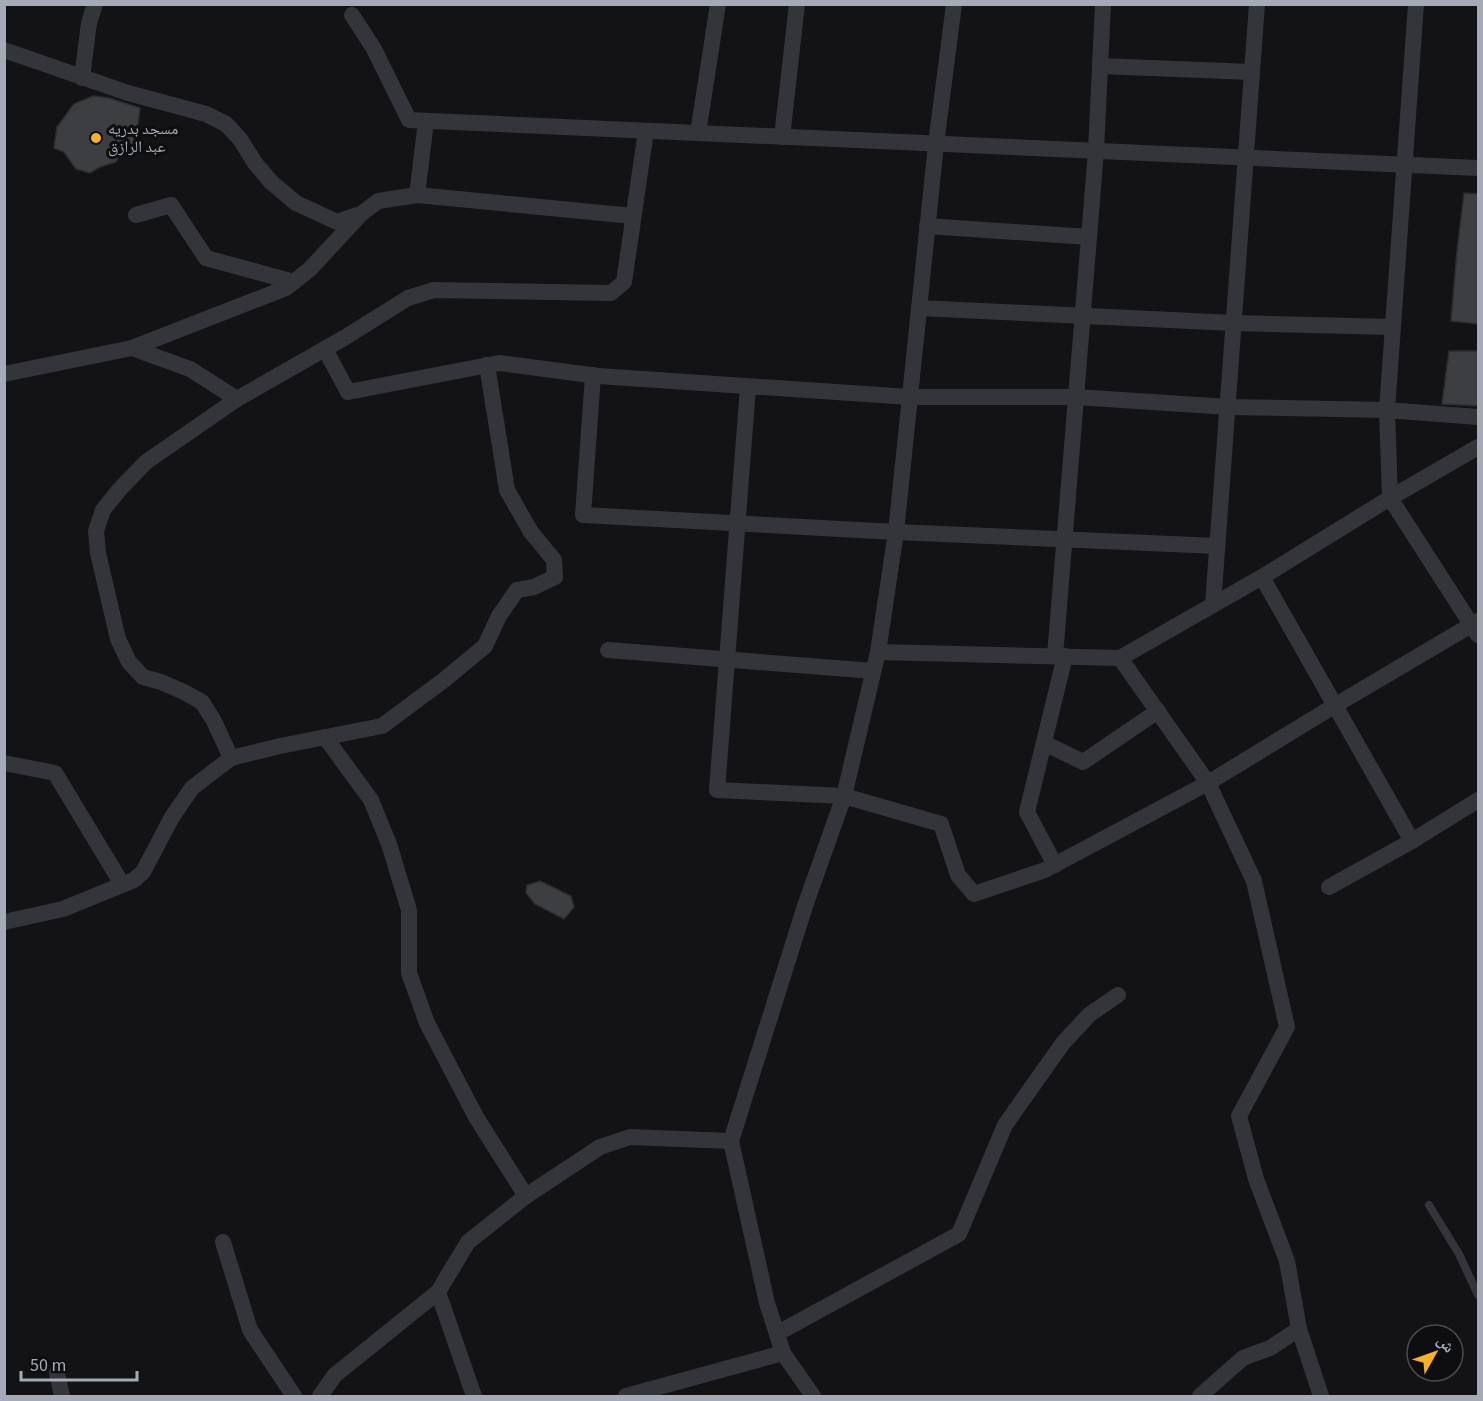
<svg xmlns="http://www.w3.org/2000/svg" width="1483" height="1401" font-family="'Source Sans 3','Noto Naskh Arabic',sans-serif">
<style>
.building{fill:#3d3e42;stroke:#2d2d31;stroke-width:1.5}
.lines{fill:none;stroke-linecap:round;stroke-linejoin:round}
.service{stroke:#34353a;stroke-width:8}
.minor{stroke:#34353a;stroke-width:16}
.poi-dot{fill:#f7b029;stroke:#0e0e10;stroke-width:2}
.labels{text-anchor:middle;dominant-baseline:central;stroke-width:6;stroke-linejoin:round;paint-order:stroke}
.poi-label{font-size:16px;fill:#a4aab6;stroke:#0e0e10;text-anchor:start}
</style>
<rect width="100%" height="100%" fill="#131315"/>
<g class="building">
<polygon points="93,96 109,98 140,108 135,151 122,150 116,162 100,167 90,173 76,169 64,152 54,148 57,127 74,104"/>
<polygon points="1464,193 1479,194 1479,324 1451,321 1457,251"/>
<polygon points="1449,351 1479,351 1479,406 1442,404"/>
<polygon points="540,881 571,896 574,907 564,919 535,904 526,893 527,885"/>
</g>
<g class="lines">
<polyline class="service" points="1429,1205 1459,1254 1478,1295"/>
<g class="minor">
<polyline points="1416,4 1387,410 1390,498 1478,635"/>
<polyline points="352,15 374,49 409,120 1478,168"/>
<polyline points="4,50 128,93 206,114 226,124 240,139 255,163 271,182 296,203 337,222 357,215"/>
<polyline points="1100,66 1252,72"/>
<polyline points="82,78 89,23 95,4"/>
<polyline points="698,133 718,4"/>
<polyline points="782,137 797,4"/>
<polyline points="417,195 426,121"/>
<polyline points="136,215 171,205 206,258 294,282"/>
<polyline points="927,226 1089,237"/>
<polyline points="919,308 1234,323 1393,327"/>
<polyline points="132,348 286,288 310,269 361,214 378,201 417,195 633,216"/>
<polyline points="325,349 348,392 499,363 598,376 910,397 1076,397 1229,407 1387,410 1478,417"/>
<polyline points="4,374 132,348 190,369 237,399"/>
<polyline points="593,375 583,515 896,532 1217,546"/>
<polyline points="748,387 717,790 844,796 941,824 958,875 974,894 1045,870 1208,783 1334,706 1478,621"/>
<polyline points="1262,577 1412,841"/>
<polyline points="1213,605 1257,4"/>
<polyline points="608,650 873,671"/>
<polyline points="878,652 1120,658 1262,577 1390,498 1478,447"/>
<polyline points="1055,656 1096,151 1103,4"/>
<polyline points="1120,658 1208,783 1254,881 1287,1027 1239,1116 1256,1179 1287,1261 1299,1329 1270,1348 1243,1358 1200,1396"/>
<polyline points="325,737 371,800 389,844 409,910 409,973 427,1023 476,1117 526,1196"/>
<polyline points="1044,743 1083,762 1158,711"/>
<polyline points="231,758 214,721 202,702 184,692 161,682 143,677 129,662 118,639 98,553 96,531 103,510 119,490 146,462 237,399 344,338 408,298 434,290 611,293 624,282 646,131"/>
<polyline points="4,763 55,773 122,884"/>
<polyline points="1055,865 1027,812 1065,656"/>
<polyline points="1329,887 1412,841 1478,800"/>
<polyline points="4,922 63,909 134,880 143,872 172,817 192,788 231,758 280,746 382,726 444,680 485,646 499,616 517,590 534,587 555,577 554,560 531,532 507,490 487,365"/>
<polyline points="223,1242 250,1330 294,1396"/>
<polyline points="438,1292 474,1396"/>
<polyline points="1299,1329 1321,1396"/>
<polyline points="778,1333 959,1234 1005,1125 1063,1043 1090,1014 1118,995"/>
<polyline points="57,1373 62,1396"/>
<polyline points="320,1396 335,1375 438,1292 468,1242 526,1196 600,1147 630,1137 731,1141"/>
<polyline points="626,1396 783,1353"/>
<polyline points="813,1396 783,1353 767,1303 731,1141 805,906 844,796 878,652 896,532 936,144 954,4"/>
</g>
</g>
<circle class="poi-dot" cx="96" cy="138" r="6"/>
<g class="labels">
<g class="poi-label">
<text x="108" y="129">مسجد بدريه<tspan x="108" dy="18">عبد الرازق</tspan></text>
</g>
</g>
<rect width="1483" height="1401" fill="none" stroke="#a4aab6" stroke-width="12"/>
<g transform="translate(1435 1353) rotate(50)"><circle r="28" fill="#0e0e10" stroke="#4a4c52" stroke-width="1.5"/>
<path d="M0-4.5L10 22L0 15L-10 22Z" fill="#f7b029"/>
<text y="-9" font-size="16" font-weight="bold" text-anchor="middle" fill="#a4aab6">ش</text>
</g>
<path d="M21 1371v9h116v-9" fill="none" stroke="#a4aab6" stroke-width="3"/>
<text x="30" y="1371" font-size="18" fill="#a4aab6" stroke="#0e0e10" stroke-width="4.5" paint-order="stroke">50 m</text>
</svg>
